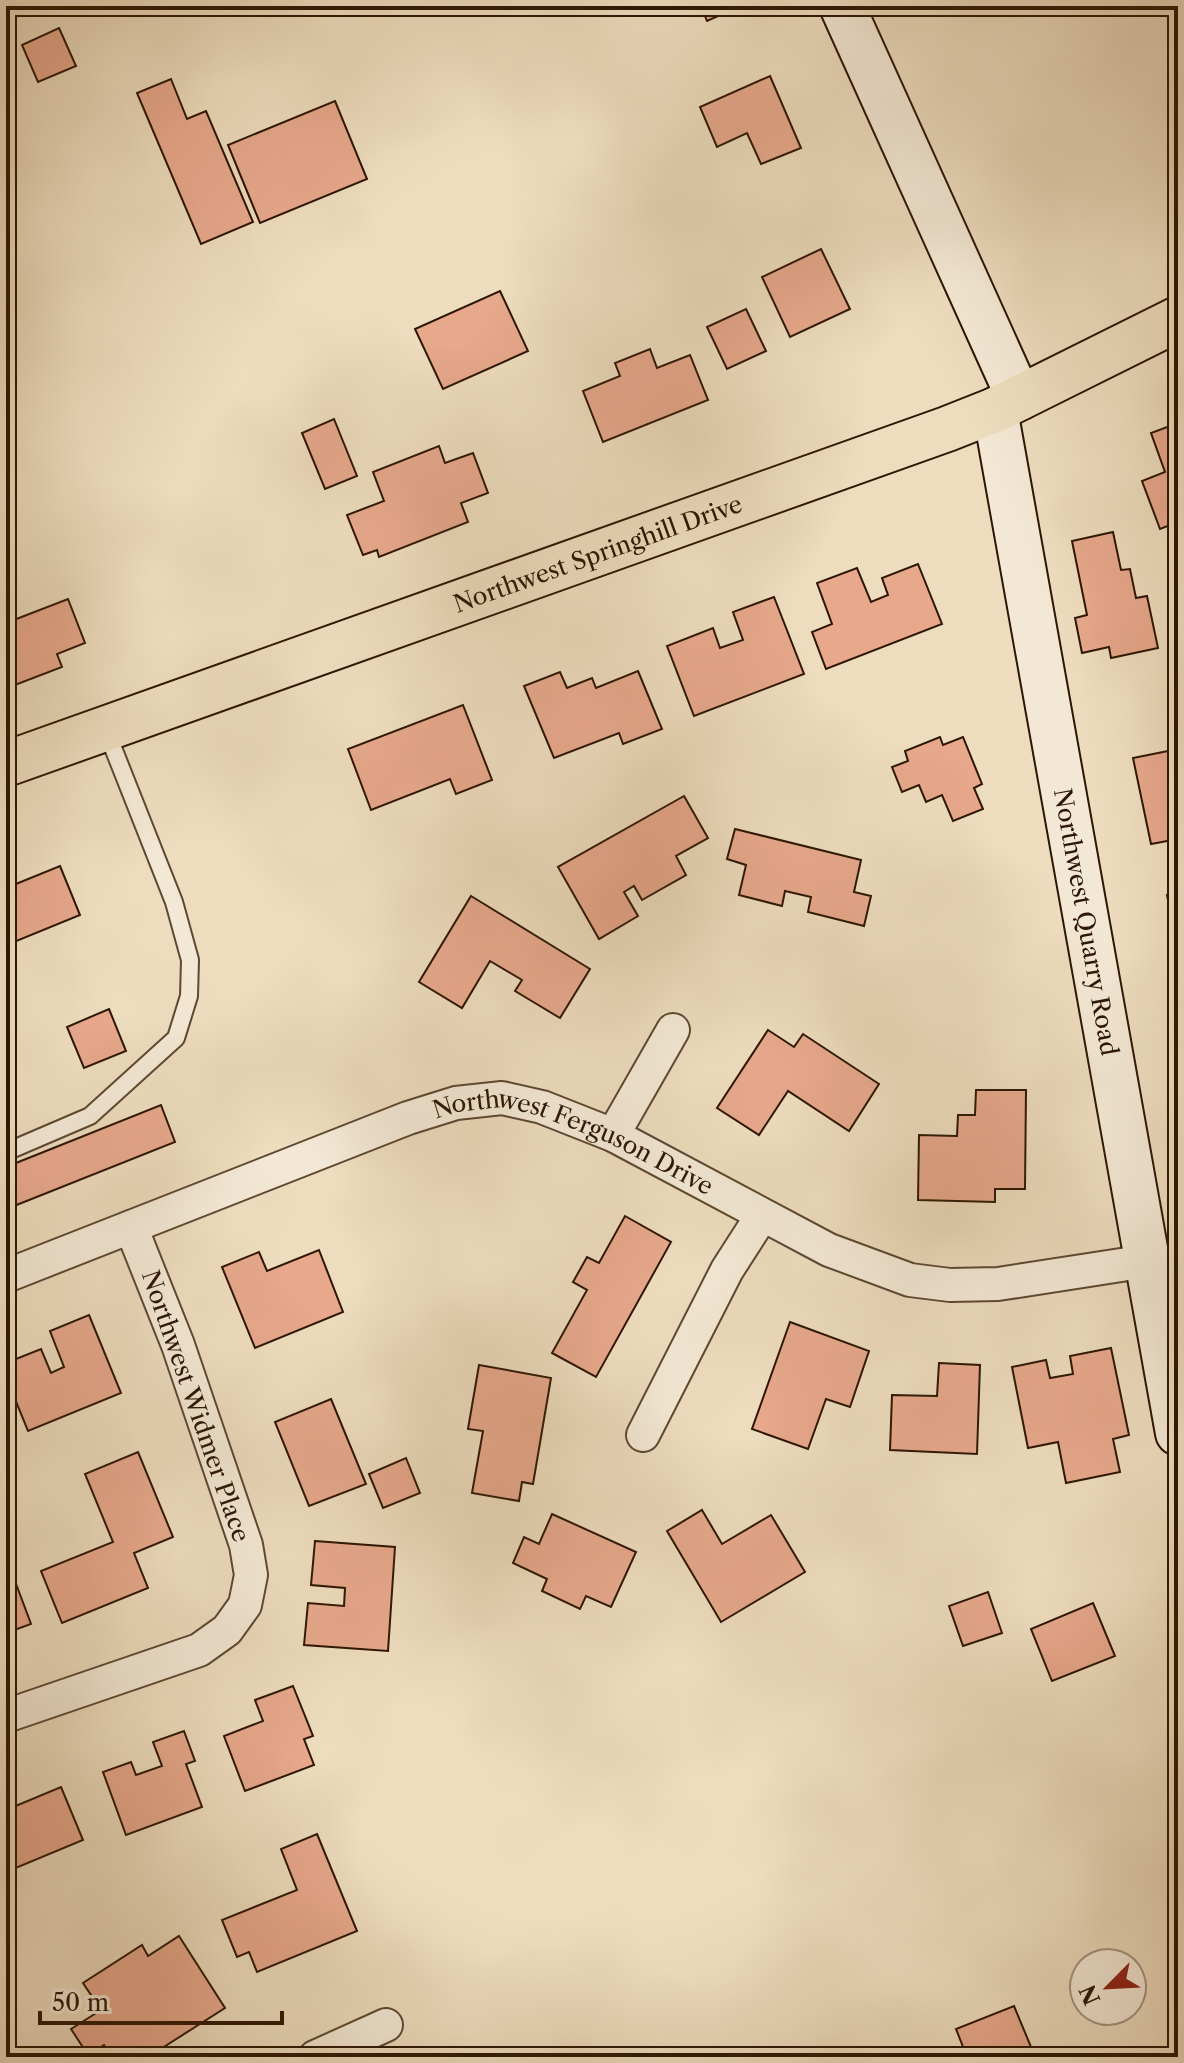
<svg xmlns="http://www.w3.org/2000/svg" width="1184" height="2063" font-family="'Libre Caslon Text',serif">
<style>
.building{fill:#e7a88c;stroke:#2d1603;stroke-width:2}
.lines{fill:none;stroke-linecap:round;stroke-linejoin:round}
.lane-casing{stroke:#5d4832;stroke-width:20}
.street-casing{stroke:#5d4832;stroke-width:36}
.secondary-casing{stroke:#2d1603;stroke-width:48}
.primary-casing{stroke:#2d1603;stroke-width:48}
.lane{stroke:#f3e8d5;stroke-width:16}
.street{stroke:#f3e8d5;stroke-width:32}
.secondary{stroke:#f3e8d5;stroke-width:44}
.primary{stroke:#eddcbe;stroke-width:44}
.labels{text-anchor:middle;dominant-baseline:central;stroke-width:7;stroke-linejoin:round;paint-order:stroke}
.street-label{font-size:24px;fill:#2d1603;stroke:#f3e8d5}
</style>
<rect width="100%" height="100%" fill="#eddcbe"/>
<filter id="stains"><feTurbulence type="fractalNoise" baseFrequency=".0025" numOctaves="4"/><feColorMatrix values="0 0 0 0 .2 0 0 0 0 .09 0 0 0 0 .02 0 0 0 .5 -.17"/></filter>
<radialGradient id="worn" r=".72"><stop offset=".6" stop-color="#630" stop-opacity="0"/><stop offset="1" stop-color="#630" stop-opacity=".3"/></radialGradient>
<g class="building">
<polygon points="701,6 741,6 707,21"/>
<polygon points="59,28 76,66 38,82 22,45"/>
<polygon points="770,76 801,148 761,164 747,133 717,147 700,107"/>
<polygon points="171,79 187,119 206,111 253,222 201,244 137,93"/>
<polygon points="335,101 367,179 260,223 228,145"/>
<polygon points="821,249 850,309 790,337 762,277"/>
<polygon points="500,291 528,351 443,389 415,329"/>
<polygon points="746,309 766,351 727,369 707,327"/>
<polygon points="650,349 657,368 690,355 708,400 603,442 583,391 620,376 615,363"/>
<polygon points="334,419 357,476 325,489 302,433"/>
<polygon points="1178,423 1178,522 1160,529 1142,481 1165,472 1151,433"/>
<polygon points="439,446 445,463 473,453 488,493 461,503 468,522 379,557 377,550 363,555 347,515 384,501 373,472"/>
<polygon points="1113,532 1121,570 1130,569 1136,598 1147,596 1158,648 1111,658 1109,647 1082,653 1075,618 1087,615 1072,541"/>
<polygon points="918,564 942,624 826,669 812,632 832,624 817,583 857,568 871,602 888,595 882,578"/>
<polygon points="774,597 804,674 694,716 667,646 713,628 720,648 743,640 733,612"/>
<polygon points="68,599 85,643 57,654 62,667 7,688 6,623"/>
<polygon points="638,671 662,729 623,744 619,733 554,758 524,686 560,672 567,688 592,678 596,688"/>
<polygon points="463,705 492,780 456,794 450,779 371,810 348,749"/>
<polygon points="940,737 943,745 963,737 982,784 974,788 983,809 953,821 942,795 926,802 919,785 902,792 892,767 908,761 905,751"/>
<polygon points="1178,749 1178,839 1151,844 1133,758"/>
<polygon points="684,796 708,838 676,856 686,875 642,900 634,886 624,892 638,916 599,939 558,867"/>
<polygon points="735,829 861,860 854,892 871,896 864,926 808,912 811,897 785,891 782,906 739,895 746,865 727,859"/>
<polygon points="60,866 80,915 14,942 6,922 6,888"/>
<polygon points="1178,893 1178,982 1169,941 1176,939 1167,895"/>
<polygon points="471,896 590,969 560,1018 515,991 522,980 490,961 462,1008 419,982"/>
<polygon points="109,1009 126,1051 84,1068 67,1027"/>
<polygon points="768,1030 794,1047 803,1034 879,1084 849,1131 788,1091 759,1135 717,1108"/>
<polygon points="976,1090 1026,1090 1025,1189 995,1189 995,1202 918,1200 919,1135 957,1136 958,1115 975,1115"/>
<polygon points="161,1105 175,1142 9,1208 6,1167"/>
<polygon points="625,1216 671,1242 596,1377 552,1353 587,1290 573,1282 587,1257 599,1263"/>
<polygon points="319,1250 343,1312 255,1348 222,1267 259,1252 267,1271"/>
<polygon points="89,1315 121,1393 28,1431 6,1377 6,1363 41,1349 51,1373 64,1367 50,1331"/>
<polygon points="790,1322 869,1351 850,1407 826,1399 808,1449 752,1429"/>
<polygon points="1111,1348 1129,1435 1113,1439 1120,1472 1066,1483 1058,1442 1028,1448 1012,1367 1046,1360 1050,1378 1073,1374 1070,1356"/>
<polygon points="939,1363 980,1365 977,1454 890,1450 892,1395 937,1396"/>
<polygon points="479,1365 551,1378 533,1484 522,1482 519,1501 472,1493 483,1431 468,1429"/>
<polygon points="331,1399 366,1484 309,1506 275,1422"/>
<polygon points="138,1452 173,1537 134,1553 148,1588 62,1623 41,1571 113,1542 85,1474"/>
<polygon points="406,1458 420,1493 383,1508 369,1474"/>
<polygon points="702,1510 722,1544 771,1515 805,1572 721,1622 667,1531"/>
<polygon points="552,1514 636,1552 611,1607 586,1596 580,1609 542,1591 547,1579 513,1563 524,1537 539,1544"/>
<polygon points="315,1541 395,1547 388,1651 304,1645 308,1603 344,1606 345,1588 311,1585"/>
<polygon points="6,1557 31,1624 6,1633"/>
<polygon points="988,1592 1002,1633 963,1646 949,1606"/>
<polygon points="1093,1603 1115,1656 1052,1681 1031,1629"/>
<polygon points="293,1686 313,1736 304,1739 314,1765 245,1791 224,1736 263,1721 255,1700"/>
<polygon points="184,1731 195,1761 186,1764 202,1807 126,1835 103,1772 131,1762 136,1775 162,1766 153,1742"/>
<polygon points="61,1787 83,1840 6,1872 6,1810"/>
<polygon points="317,1834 357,1931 257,1972 249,1952 237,1957 222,1920 297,1890 281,1849"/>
<polygon points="179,1936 225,2008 148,2057 112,2057 104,2045 88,2055 71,2029 101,2010 83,1983 142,1945 148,1956"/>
<polygon points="1014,2006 1031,2047 1005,2057 967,2057 956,2029"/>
</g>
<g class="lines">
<g class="lane-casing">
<polyline id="lane" points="6,1152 90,1116 176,1038 189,996 190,960 174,902 106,730"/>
</g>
<g class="street-casing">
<g id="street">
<polyline points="613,1135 673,1030"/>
<path id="s1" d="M6 1276 408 1118 456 1103 502 1098 542 1107 613 1135 829 1250 910 1280 950 1285 998 1284 1147 1261"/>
<polyline points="643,1435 727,1270 761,1217"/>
<polyline points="6,1716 199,1650 227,1630 245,1605 251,1575 246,1545 178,1345 131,1227"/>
<polyline points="315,2057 386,2025"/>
</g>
</g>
<g class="secondary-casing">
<g id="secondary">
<polyline points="842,6 1019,398"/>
<path id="s2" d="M995 410 1178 1433"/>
</g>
</g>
<g class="primary-casing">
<g id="primary">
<path id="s3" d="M6 764 947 429 995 410 1178 319"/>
</g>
</g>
<use href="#lane" class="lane"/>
<use href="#street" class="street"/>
<use href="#secondary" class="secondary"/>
<use href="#primary" class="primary"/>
</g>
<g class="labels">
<g class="street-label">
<text stroke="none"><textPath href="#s3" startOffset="628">Northwest Springhill Drive</textPath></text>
<text stroke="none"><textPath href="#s2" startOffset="520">Northwest Quarry Road</textPath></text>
<text stroke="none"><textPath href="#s1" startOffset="608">Northwest Ferguson Drive</textPath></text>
<text transform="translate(196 1406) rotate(71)">Northwest Widmer Place</text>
</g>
</g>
<rect width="1184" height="2063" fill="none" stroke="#eddcbe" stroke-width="32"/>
<rect x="8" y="8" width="1168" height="2047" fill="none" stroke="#2d1603" stroke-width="4"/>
<rect x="16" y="16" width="1152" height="2031" fill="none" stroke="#2d1603" stroke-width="2"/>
<g transform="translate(1108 1987) rotate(246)"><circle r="38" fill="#f3e8d5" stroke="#a49481" stroke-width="2"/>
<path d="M0-6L14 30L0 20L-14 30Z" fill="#8f2418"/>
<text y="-12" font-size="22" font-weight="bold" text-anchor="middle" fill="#2d1603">N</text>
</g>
<path d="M40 2011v12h242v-12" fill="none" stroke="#2d1603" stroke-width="4"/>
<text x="52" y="2011" font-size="24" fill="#2d1603" stroke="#f3e8d5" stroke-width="6" paint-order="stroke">50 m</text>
<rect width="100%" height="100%" filter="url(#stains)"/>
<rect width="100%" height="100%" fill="url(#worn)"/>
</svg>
